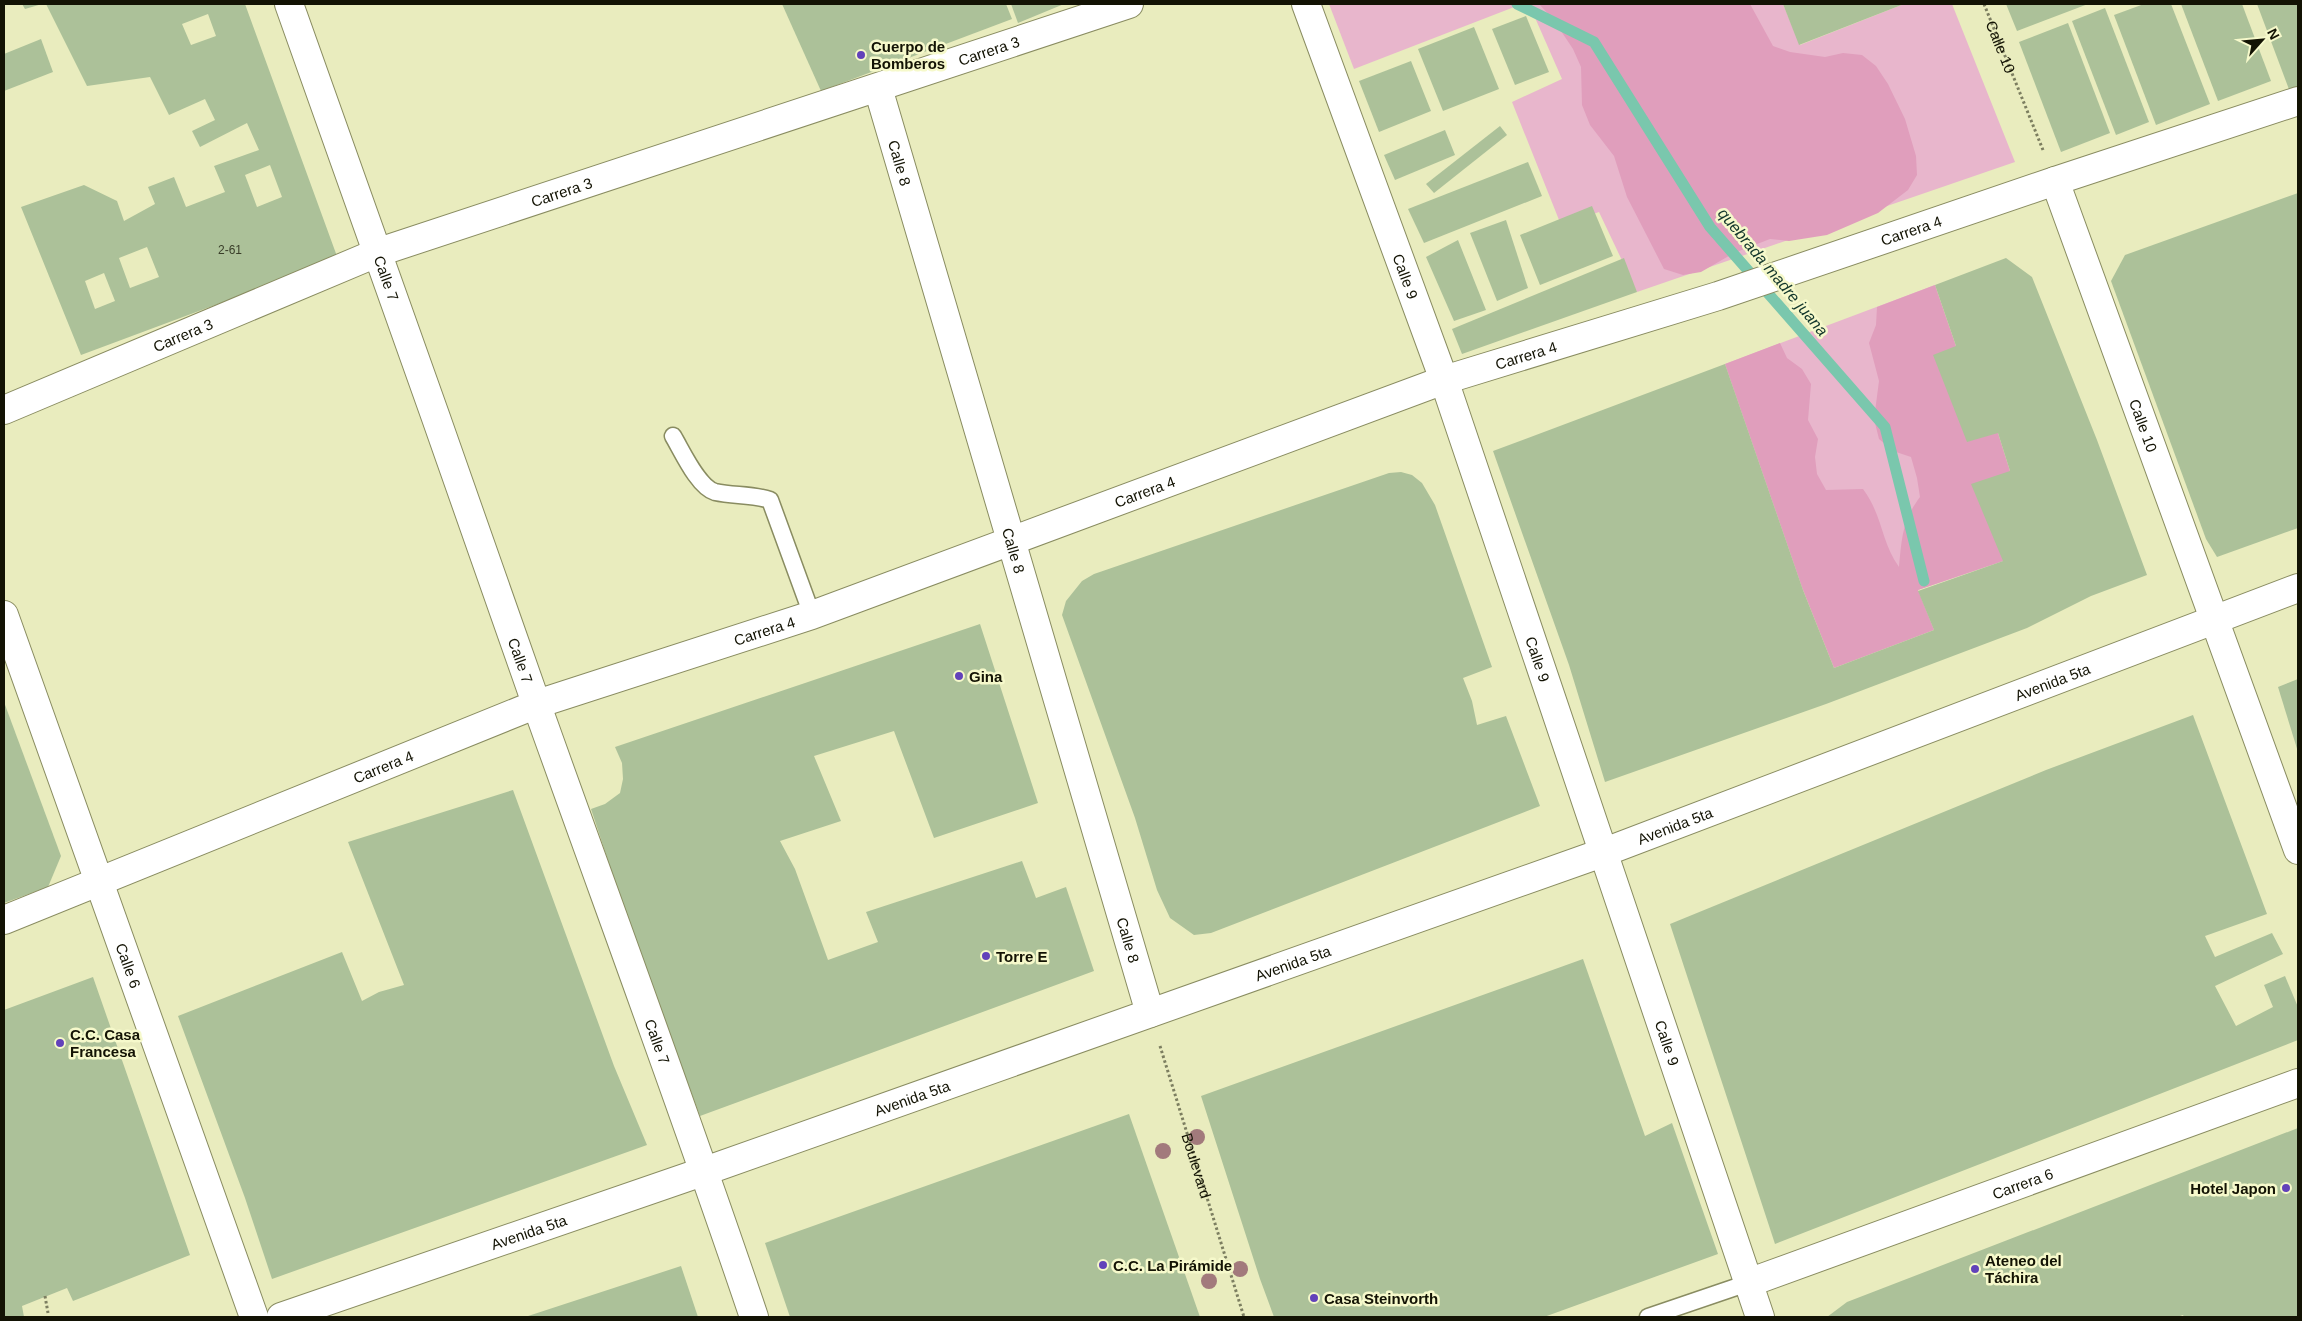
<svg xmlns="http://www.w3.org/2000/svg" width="2302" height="1321" font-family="Arial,sans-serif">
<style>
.green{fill:#e8b6cc}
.forest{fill:#e09ebc}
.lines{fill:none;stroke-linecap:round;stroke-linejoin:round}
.stream{stroke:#7ac7ad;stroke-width:11}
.building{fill:#acc199;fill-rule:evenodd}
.service-casing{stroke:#898c61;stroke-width:19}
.minor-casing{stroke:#898c61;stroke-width:30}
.tertiary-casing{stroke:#898c61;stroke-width:30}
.path{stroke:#7c7e60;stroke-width:3;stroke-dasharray:2.5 2.5;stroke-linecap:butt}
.service{stroke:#fff;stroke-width:16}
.minor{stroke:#fff;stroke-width:28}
.tertiary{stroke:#fff;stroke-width:28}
.tree{fill:#a27a7c}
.poi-dot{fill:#6242ba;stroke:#f6f9cb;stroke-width:2}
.labels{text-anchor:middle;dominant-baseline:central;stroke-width:5;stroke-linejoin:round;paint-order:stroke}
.number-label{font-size:12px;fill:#393e29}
.poi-label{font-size:15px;font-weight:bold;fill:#131304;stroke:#f6f9cb;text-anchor:start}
.street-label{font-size:15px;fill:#131304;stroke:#f6f9cb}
.water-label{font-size:16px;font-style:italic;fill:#12362b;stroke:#f6f9cb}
</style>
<rect width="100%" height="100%" fill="#e9ecbe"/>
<g class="green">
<polygon points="1329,4 1522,4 1354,69"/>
<polygon points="1529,4 1783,4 1800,45 1904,4 1952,4 2015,162 1637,292 1599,212 1561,225 1512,102 1562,79"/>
<polygon points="1935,285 2003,561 1918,590 1934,630 1803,590 1725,364"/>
</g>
<g class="forest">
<polygon points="1539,4 1750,4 1773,46 1790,52 1825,57 1843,53 1862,55 1876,66 1888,84 1905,119 1916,156 1917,175 1908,190 1878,213 1827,235 1789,241 1770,239 1734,253 1701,272 1683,275 1664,269 1627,197 1614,156 1590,125 1582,105 1581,67 1573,49 1553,19"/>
<path d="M1935 285 1956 346 1998 433 2010 471 2003 561 1918 590 1934 630 1834 668 1803 590 1725 364 1780 343 1787 358 1802 369 1811 384 1808 420 1818 439 1815 457 1817 474 1826 490 1863 489C1883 516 1881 542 1899 567 1902 538 1902 521 1920 497L1917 478 1911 457 1893 451 1879 439 1874 419 1879 381 1869 343 1876 325 1877 307Z"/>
</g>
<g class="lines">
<polyline class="stream" points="1517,4 1594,42 1710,227 1885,427 1924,581"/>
</g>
<g class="building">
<polygon points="22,4 42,4 25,9"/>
<path d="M46 4H245L338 259 81 355 21 207 84 185 117 201 124 221 155 204 148 187 174 177 186 207 225 192 214 166 259 150 247 123 200 147 192 131 215 120 205 99 169 115 150 77 87 86ZM208 14 216 36 191 45 182 24ZM270 165 282 197 257 207 245 175ZM147 247 159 277 130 288 119 258ZM104 273 115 301 95 309 85 281Z"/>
<polygon points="782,4 1006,4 1012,19 821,91"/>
<polygon points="1011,4 1064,4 1018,23"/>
<polygon points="1783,4 1904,4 1799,45"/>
<polygon points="2006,4 2088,4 2017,31"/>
<polygon points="2144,4 2171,4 2210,104 2156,125 2114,15"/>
<polygon points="2181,4 2242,4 2271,81 2218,101"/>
<polygon points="2257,4 2298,4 2298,89 2290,92"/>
<polygon points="2105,8 2149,122 2116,135 2072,21"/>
<polygon points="1526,16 1549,72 1515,85 1492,29"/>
<polygon points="2068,23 2110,133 2061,152 2019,42"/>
<polygon points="1474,27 1499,89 1443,111 1418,49"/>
<polygon points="41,39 53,72 4,91 4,54"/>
<polygon points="1411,61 1431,111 1379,132 1359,81"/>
<polygon points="1500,126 1507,135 1434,193 1426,184"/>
<polygon points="1445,130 1455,155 1395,180 1384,155"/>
<polygon points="1528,162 1542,196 1424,243 1408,209"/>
<polygon points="2298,193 2298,528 2217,557 2206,539 2111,281 2125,255"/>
<polygon points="1592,206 1613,256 1540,285 1520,235"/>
<polygon points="1506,220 1528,288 1497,301 1470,233"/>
<polygon points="1458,240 1486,310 1454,321 1426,257"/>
<polygon points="1624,258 1637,292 1462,354 1452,329"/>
<polygon points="2006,258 2032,277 2097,440 2147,575 2091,596 2027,628 1826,704 1605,782 1569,665 1493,451 1725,364 1803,590 1834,668 1934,630 1918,591 2003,561 1971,484 2010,471 1998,433 1967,442 1933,355 1956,346 1935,285"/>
<polygon points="1401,472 1412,475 1422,483 1435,505 1492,667 1463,678 1472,701 1477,725 1506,716 1540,806 1211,933 1194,935 1170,918 1157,890 1135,818 1062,615 1066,601 1082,581 1094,574 1389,473"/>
<polygon points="980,624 1038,803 934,838 894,731 814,756 841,821 780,841 795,869 828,960 878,942 866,912 1022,861 1036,898 1066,887 1094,971 700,1116 631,930 591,809 605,804 620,793 623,779 622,763 615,747"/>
<polygon points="2298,679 2298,752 2278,687"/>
<polygon points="4,702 61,856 48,887 4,903"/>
<polygon points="2193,715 2267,914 2205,936 2215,957 2272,933 2283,954 2215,986 2236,1026 2273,1007 2264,985 2285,976 2298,1007 2298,1040 1775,1244 1670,924 2046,770"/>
<polygon points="513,790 614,1066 647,1145 272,1279 245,1198 178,1016 342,952 362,1001 379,992 404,985 348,842"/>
<polygon points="1583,959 1645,1136 1672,1123 1718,1254 1544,1317 1274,1317 1260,1279 1201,1096"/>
<polygon points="93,977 190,1255 73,1301 67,1288 22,1306 24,1317 4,1317 4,1010"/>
<polygon points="1129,1114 1200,1317 790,1317 765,1243"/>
<polygon points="2298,1128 2298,1317 2184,1317 2183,1315 2177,1317 1827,1317 1847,1302"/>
<polygon points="681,1266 698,1317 525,1317"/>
</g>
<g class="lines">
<g class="service-casing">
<g id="service">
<path d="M673 436C682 451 698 487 715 492 734 496 752 494 770 500L812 615"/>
<polyline points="1648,1317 1748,1283"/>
</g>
</g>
<g class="minor-casing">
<g id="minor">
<path id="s3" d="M289 4C373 236 454 470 536 703 609 908 685 1112 754 1317"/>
<path id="s4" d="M1306 4 1444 380 1760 1317"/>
<path id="s5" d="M878 88 1150 1013"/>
<path id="s6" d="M2055 181 2298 850"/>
<path id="s7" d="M4 410 379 252 1129 4"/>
<path id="s8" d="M4 615 254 1317"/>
<path id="s9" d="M4 920 537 704 812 615 1444 380 1718 296 2055 181 2298 101"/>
<path id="s10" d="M1748 1283 2298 1083"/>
</g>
</g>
<g class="tertiary-casing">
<g id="tertiary">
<path id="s11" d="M281 1317 705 1171 1602 853 2298 588"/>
</g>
</g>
<g class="path">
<path id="s1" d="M1984 4 2043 150"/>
<path id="s2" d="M1160 1046 1244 1317"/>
<polyline points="45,1296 48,1313"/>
</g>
<use href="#service" class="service"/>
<use href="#minor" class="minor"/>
<use href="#tertiary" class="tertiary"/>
</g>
<g class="tree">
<circle cx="1197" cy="1137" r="8"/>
<circle cx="1163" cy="1151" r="8"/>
<circle cx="1240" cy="1269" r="8"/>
<circle cx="1209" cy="1281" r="8"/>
</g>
<g class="poi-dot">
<circle cx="861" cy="55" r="5"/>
<circle cx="959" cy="676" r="5"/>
<circle cx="986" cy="956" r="5"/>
<circle cx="60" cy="1043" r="5"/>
<circle cx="2286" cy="1188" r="5"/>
<circle cx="1103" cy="1265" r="5"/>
<circle cx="1975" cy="1269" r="5"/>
<circle cx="1314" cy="1298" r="5"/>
</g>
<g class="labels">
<g class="number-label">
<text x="230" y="250">2-61</text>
</g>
<g class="poi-label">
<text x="871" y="46">Cuerpo de<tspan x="871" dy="17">Bomberos</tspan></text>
<text x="969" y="676">Gina</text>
<text x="996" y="956">Torre E</text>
<text x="70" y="1034">C.C. Casa<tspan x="70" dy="17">Francesa</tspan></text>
<text x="2276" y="1188" text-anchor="end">Hotel Japon</text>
<text x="1985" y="1260">Ateneo del<tspan x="1985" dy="17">Táchira</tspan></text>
<text x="1113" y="1265">C.C. La Pirámide</text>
<text x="1324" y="1298">Casa Steinvorth</text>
</g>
<g class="street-label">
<text stroke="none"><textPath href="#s1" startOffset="46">Calle 10</textPath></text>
<text stroke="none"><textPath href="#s7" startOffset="1049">Carrera 3</textPath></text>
<text stroke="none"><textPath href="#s5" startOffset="78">Calle 8</textPath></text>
<text stroke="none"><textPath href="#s7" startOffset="599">Carrera 3</textPath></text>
<text stroke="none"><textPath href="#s9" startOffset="2029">Carrera 4</textPath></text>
<text stroke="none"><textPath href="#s4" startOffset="290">Calle 9</textPath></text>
<text stroke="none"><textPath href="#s3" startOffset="291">Calle 7</textPath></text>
<text stroke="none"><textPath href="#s7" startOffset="194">Carrera 3</textPath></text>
<text stroke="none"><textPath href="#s9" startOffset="1624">Carrera 4</textPath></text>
<text stroke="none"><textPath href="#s6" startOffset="260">Calle 10</textPath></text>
<text stroke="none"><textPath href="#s9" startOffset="1219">Carrera 4</textPath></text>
<text stroke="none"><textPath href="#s5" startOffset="482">Calle 8</textPath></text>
<text stroke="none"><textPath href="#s9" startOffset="814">Carrera 4</textPath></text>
<text stroke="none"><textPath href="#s4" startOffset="695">Calle 9</textPath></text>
<text stroke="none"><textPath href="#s3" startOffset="696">Calle 7</textPath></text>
<text stroke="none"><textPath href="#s11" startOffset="1882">Avenida 5ta</textPath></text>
<text stroke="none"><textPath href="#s9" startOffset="409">Carrera 4</textPath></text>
<text stroke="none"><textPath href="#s11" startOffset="1478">Avenida 5ta</textPath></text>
<text stroke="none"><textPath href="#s5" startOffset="888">Calle 8</textPath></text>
<text stroke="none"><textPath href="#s11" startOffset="1072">Avenida 5ta</textPath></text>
<text stroke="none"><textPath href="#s8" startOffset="372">Calle 6</textPath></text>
<text stroke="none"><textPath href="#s3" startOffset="1101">Calle 7</textPath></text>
<text stroke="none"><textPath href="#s4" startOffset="1100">Calle 9</textPath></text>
<text stroke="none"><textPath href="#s11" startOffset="668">Avenida 5ta</textPath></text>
<text stroke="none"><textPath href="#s2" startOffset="125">Boulevard</textPath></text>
<text stroke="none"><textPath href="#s10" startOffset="292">Carrera 6</textPath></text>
<text stroke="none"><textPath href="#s11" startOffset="262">Avenida 5ta</textPath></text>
</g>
<g class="water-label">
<text transform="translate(1773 272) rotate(50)">quebrada madre juana</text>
</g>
</g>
<rect width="2302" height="1321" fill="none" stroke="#131304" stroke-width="10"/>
<g transform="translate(2262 40) rotate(63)" stroke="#f6f9cb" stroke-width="4" paint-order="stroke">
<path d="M0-4L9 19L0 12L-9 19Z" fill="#131304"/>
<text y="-8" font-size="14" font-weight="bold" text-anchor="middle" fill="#131304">N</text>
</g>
</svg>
